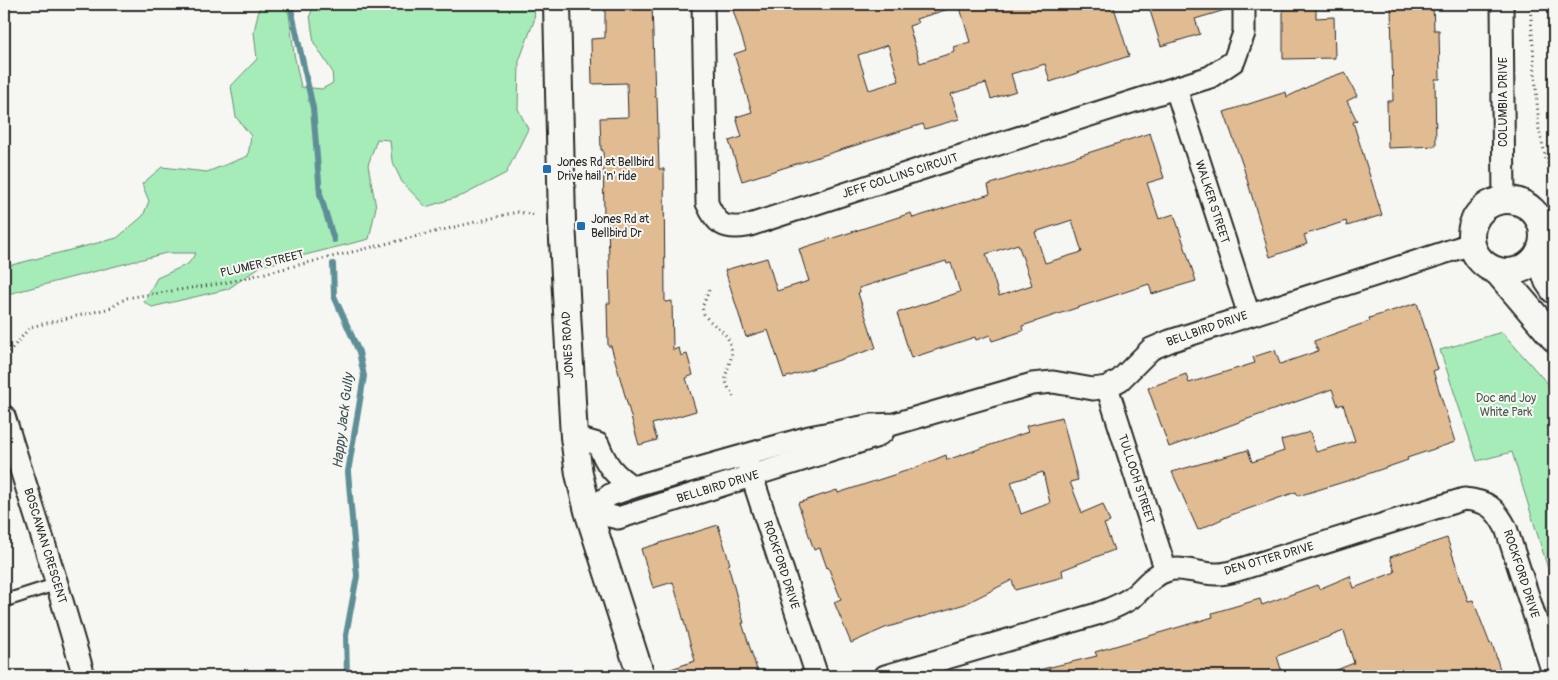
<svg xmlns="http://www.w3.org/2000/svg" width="1558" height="680" font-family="Pangolin,sans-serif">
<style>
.green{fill:#a6ecb8;stroke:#688c72}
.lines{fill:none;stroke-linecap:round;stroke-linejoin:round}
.stream{stroke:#5f8f96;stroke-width:6}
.building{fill:#e1bc92;stroke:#2b2b2b;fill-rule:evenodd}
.service-casing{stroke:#2b2b2b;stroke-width:15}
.minor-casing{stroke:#2b2b2b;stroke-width:25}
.tertiary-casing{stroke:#2b2b2b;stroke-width:30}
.path{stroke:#2b2b2b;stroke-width:3;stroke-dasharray:1 4;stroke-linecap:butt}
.service{stroke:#f6f6f2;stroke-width:11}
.minor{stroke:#f6f6f2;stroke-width:21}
.tertiary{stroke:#f6f6f2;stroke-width:26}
.poi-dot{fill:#1f6fb2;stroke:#f6f6f2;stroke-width:2}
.labels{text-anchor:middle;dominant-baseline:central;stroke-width:4;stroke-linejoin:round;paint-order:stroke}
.street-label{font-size:12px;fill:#2b2b2b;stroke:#f6f6f2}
.poi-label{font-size:12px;fill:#2b2b2b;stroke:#f6f6f2;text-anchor:start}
.park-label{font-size:12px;fill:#4a5b4e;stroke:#f6f6f2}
.water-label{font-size:14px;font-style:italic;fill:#415558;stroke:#f6f6f2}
</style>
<rect width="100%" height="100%" fill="#f6f6f2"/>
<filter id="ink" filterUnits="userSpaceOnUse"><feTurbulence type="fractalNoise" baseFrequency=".02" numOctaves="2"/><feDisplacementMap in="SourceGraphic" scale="10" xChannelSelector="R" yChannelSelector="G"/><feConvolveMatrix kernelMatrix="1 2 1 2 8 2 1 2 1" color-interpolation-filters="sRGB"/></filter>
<g filter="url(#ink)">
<g class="green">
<polygon points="260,4 283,4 289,14 294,54 301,87 322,89 333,83 332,71 314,43 310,15 315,4 535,4 534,21 519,61 518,109 528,129 506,173 464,195 426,207 402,182 392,161 390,140 377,139 368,165 376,207 369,239 261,266 228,289 152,307 144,302 157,278 188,264 196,253 166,253 8,294 4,292 4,267 117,238 143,216 149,201 142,184 162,167 207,172 248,156 251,136 236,117 231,86 257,59 254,32"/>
<polygon points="1502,332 1554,391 1554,588 1512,452 1477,461 1440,350"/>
</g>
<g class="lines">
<g class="stream">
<polyline points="290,4 313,108 320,194 334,240"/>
<polyline points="333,264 334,296 359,352 364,376 348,472 357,576 346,635 347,676"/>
</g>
</g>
<g class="building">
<polygon points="605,4 652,4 655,97 657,97 659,169 664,169 665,302 672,301 673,350 679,348 681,356 687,354 693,375 686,378 696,411 652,424 657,440 639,445 611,346 608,346 607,303 610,303 608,219 604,219 603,150 601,150 600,118 628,117 627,83 592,84 591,39 605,38"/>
<path d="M731 4H951L952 8 916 19 918 23 909 26 920 63 955 52 954 47 970 42 959 4H1113L1129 56 1050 82 1045 64 1011 74 1016 91 991 99 986 83 951 94 959 119 925 129 923 124 742 181 729 141 742 137 736 117 752 112 734 54 746 50ZM888 45 899 81 869 90 858 55Z"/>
<polygon points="1148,4 1232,4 1232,8 1195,19 1200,34 1161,46"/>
<polygon points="1391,4 1433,4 1434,30 1439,30 1440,79 1435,79 1436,146 1388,148 1387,101 1393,101"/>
<polygon points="1316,6 1316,18 1334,17 1335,58 1283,59 1283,7"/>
<polygon points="1345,72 1357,96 1347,101 1357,121 1353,122 1382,215 1347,226 1346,221 1304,235 1307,244 1270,257 1243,166 1224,112 1286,92 1287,97 1322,80"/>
<path d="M1150 133 1164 178 1147 183 1159 219 1174 214 1196 281 1152 294 1149 284 1022 326 1023 331 992 341 990 335 976 340 975 337 911 358 897 313 960 292 951 263 947 264 946 261 859 288 860 292 858 293 876 348 784 378 768 330 746 337 725 270 767 258 777 291 809 281 799 249 911 213 913 218 990 194 988 185ZM1072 220 1082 252 1045 263 1035 232ZM1018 244 1032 285 999 296 986 254Z"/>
<polygon points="1417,303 1438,369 1433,371 1455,442 1407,458 1408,460 1350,480 1298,496 1296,492 1231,515 1198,530 1172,472 1248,450 1252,462 1284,451 1281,440 1310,432 1316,452 1355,441 1343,404 1338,406 1332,389 1169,447 1148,388 1186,374 1189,383 1255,363 1253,357 1275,350 1280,364 1318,351 1314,341 1370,321 1369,318"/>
<path d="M1062 417 1078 480 1070 482 1082 513 1103 504 1110 522 1104 524 1114 550 1062 570 1063 577 1015 590 1012 580 965 604 885 628 851 643 834 602 841 599 828 567 827 568 820 548 814 550 798 503 837 490 838 493 912 469 946 455 947 460 1028 432 1026 426ZM1043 472 1050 503 1021 514 1011 482Z"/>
<polygon points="718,525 730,564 728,565 744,623 742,623 759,676 660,676 659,673 695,661 673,582 653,588 641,549"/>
<polygon points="1447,538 1468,601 1473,600 1490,644 1492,643 1502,676 1324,676 1324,675 1354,663 1344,631 1277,656 1283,676 1121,676 1119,671 1101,676 1039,676 1038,670 1097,656 1095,652 1213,617 1212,613 1260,599 1262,605 1317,585 1319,589 1350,576 1354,588 1395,572 1390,557"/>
</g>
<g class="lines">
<g class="service-casing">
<polyline id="service" points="4,601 57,584"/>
</g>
<g class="minor-casing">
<g id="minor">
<path d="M703 4 707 203C716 224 724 230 747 226L945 161 1210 77 1234 61 1244 33V4"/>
<polyline points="1502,4 1504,200"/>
<polyline points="1176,89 1249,315"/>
<polyline points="1541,225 1554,217"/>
<polyline points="1107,387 1166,571"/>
<polyline points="4,416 57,584 84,676"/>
<path d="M574 437 598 444C607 466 613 474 633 487"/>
<polyline points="748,464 817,676"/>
<polyline points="588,511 610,495 633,487 809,437 872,425 894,424 1032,384 1053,382 1093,389 1107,387 1120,380 1151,349 1170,341 1471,244"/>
<polyline points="588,511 618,518 875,437 883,432"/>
<path d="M885 676 1097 614C1111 609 1124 604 1135 595 1145 586 1152 576 1165 571 1183 565 1200 575 1218 574 1226 574 1234 571 1241 569L1464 499C1487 501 1495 507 1506 528L1554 676"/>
</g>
</g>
<g class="tertiary-casing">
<g id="tertiary">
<polyline points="557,4 562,222 574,437 579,474 588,511 641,676"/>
<circle cx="1507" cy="236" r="36"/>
<polyline points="1539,253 1548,281 1554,290"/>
<polyline points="1497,271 1554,338"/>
</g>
</g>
<g class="path">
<polyline points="1530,4 1539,129 1546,159 1554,175"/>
<path d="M709 290C707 295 705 300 703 305 699 320 724 327 729 341 735 357 729 361 726 375 725 384 730 391 734 397"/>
<polyline points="4,354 10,351 30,327 111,308 126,298 224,283 517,212 537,215"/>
</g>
<use href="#service" class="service"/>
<use href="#minor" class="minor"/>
<use href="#tertiary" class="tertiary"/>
</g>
</g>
<g class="poi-dot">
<rect x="542" y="164" width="10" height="10" rx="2.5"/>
<rect x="576" y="221" width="10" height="10" rx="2.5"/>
</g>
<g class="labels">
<g class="street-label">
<text transform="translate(1503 102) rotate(-90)">COLUMBIA DRIVE</text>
<text transform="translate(900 176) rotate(-18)">JEFF COLLINS CIRCUIT</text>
<text transform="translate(1212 202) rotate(72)">WALKER STREET</text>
<text transform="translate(262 264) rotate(-13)">PLUMER STREET</text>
<text transform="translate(1207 329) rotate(-19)">BELLBIRD DRIVE</text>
<text transform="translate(568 345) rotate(-93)">JONES ROAD</text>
<text transform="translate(1136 479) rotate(72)">TULLOCH STREET</text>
<text transform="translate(718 487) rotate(-17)">BELLBIRD DRIVE</text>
<text transform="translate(45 546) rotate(73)">BOSCAWAN CRESCENT</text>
<text transform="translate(1269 559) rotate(-16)">DEN OTTER DRIVE</text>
<text transform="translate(781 565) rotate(72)">ROCKFORD DRIVE</text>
<text transform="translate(1521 574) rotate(72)">ROCKFORD DRIVE</text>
</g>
<g class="poi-label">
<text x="557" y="162">Jones Rd at Bellbird<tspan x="557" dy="14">Drive hail 'n' ride</tspan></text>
<text x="591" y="219">Jones Rd at<tspan x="591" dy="14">Bellbird Dr</tspan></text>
</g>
<g class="park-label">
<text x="1506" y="398">Doc and Joy<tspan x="1506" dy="14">White Park</tspan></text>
</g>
<g class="water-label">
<text transform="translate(343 421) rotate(-83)">Happy Jack Gully</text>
</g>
</g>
<rect width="1558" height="680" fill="none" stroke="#f6f6f2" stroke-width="20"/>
<rect x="10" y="10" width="1538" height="660" fill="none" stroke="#2b2b2b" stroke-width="2" filter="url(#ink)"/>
</svg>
